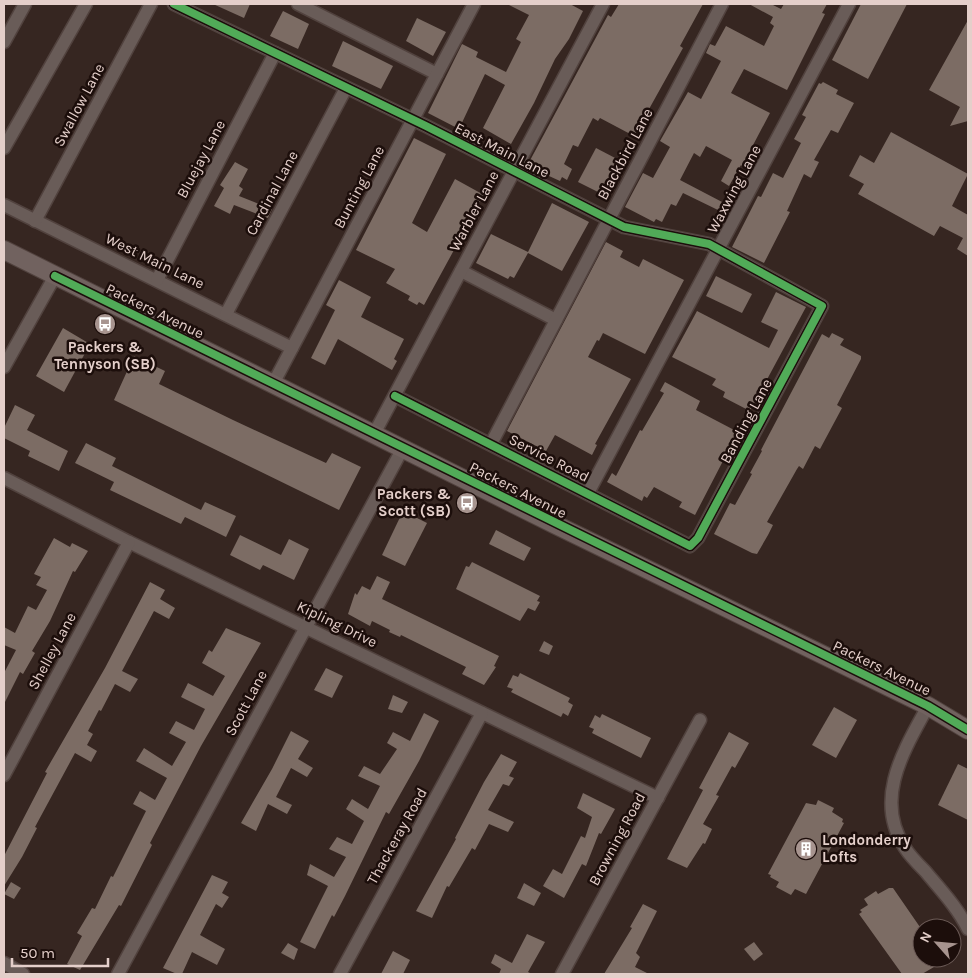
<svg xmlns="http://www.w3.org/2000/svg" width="972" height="978" font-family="Karla,sans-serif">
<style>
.building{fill:#7c6c64}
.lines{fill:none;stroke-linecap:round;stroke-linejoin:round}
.street-casing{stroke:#51423e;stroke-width:15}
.secondary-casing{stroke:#51423e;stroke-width:20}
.street{stroke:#695c58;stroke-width:12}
.secondary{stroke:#71625f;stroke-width:18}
.cycleway-casing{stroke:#1c0e0b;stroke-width:11}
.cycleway{stroke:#51ab58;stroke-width:8}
.labels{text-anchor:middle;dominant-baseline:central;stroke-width:5;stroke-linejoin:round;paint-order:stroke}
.street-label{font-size:15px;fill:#e4cfca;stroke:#1c0e0b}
.poi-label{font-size:15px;font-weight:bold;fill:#e4cfca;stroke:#1c0e0b}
</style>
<rect width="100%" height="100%" fill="#362621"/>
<g class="building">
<polygon points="213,4 250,4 244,18"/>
<polygon points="507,4 570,4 583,11 569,39 555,59 534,103 511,144 483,128 505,85 485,74 459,129 428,113 462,44 478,52 476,57 506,72 521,42 516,39 529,15"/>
<polygon points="619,4 703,4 680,46 683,48 634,136 600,118 598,121 593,118 578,147 573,145 564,164 572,169 567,180 562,177 560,181 527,166 608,15 611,17"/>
<polygon points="749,4 771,4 781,9 784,4 827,4 822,13 825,14 787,90 744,69 731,93 770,113 742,166 741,165 729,186 721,181 732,160 706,146 700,157 694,153 680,180 724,203 720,211 683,193 676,206 671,204 662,222 656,219 654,222 625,207 643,173 653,178 670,147 660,141 688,92 701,99 721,61 706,53 710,44 715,46 726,26 764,46 774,26 770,23 773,17"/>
<polygon points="861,4 907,4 868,79 832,60"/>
<polygon points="283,11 309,24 298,49 270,36"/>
<polygon points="417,18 446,32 433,56 406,41"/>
<polygon points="968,20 968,121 950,126 960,107 929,90"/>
<polygon points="343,41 393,66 381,89 332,66"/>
<polygon points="823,82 838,90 836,94 854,103 838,133 831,130 814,160 819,162 811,178 804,174 787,211 790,212 764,263 732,247 758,196 761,197 773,173 783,178 801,143 794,139 806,117 802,115 819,83 821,84"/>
<polygon points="891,132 968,174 952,206 968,215 968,256 957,249 963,238 940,226 934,236 858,194 864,184 849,176 860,155 874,163"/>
<polygon points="414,138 446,154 412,223 427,232 455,179 484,195 424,305 419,302 417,305 408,300 410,296 386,283 395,269 356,250"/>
<polygon points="596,148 619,160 602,194 578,182"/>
<polygon points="235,162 248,169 239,186 243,189 239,196 272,209 268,218 234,205 230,214 214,206 224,188 220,185"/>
<polygon points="552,203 589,222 562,271 528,253 514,278 510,276 508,279 476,263 491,234 528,252"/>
<polygon points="606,242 623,251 620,257 639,267 643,259 684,280 645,354 603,333 599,341 597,340 588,357 631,379 595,444 597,445 592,455 555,435 546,451 507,431"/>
<polygon points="716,276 752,294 742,313 706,296"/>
<polygon points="339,280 371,297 361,317 404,339 394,359 397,361 392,370 338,339 325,365 311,358 335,310 326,305"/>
<polygon points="776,292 806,307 750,411 723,397 725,392 712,385 716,379 672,357 697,311 769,348 778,330 761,322"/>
<polygon points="63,328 90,344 64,392 36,376"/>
<polygon points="832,333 844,339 840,345 861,356 861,359 837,405 842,408 820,449 815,446 803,469 799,466 797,469 767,522 773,525 768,535 757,554 752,553 714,534 730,503 735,505 752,474 750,473 762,451 761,450 822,334 829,338"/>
<polygon points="134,356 165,371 159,384 233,420 326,463 332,453 361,467 339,510 114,400"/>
<polygon points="665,382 700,401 696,410 738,432 695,515 679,507 682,502 654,487 647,498 644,496 642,501 607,482 612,473 616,476 640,430 642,431 664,393 660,391"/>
<polygon points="15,405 35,415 27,430 68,451 59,471 28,456 30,451 4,438 4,428"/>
<polygon points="86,443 116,458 112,466 201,510 205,502 236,516 226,537 185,517 181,524 110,490 114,482 75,463"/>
<polygon points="403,511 427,523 405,566 382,555"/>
<polygon points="496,530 531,548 524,561 489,544"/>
<polygon points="240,535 281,555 289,539 309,549 294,580 263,565 260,570 230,555"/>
<polygon points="54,538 70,547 72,543 88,551 75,572 73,571 50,621 32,651 35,653 23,674 20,672 4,704 4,673 16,650 4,645 4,627 15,633 28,606 36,610 47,590 36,585 41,577 34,574"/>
<polygon points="472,562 540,596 537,601 540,602 535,611 528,608 520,621 456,589 466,566 469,567"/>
<polygon points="377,576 390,582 382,599 499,656 494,666 496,667 484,685 462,674 466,667 401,635 400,637 389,632 390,630 372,621 370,626 348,614 355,593 357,595 362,586 370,590"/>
<polygon points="150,582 165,590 160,599 175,608 169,619 154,611 122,671 138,679 130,692 115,684 101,711 99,710 88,731 93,734 87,745 97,751 91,762 75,753 35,827 37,828 22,857 4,886 4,856 47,773 45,772 105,668"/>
<polygon points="226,628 261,643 201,746 150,843 152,845 121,906 119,905 80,970 67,964 82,936 77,933 92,908 95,909 111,876 113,877 146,811 133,804 140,791 155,800 167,778 136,761 144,748 172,766 186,742 169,733 176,721 194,730 205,709 181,697 188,683 213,696 225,676 202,663 209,650 212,652"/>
<polygon points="544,641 553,646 549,655 539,651"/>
<polygon points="326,668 343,676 332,698 314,690"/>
<polygon points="520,673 570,698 568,702 573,705 568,716 563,713 561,717 511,692 513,689 507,687 513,675 518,677"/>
<polygon points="393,695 408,702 402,713 388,709"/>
<polygon points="834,707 857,720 836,758 812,745"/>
<polygon points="424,713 439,721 419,761 389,814 386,812 345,896 334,917 332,915 315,949 300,942 328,886 307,875 310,864 334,877 346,857 329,849 337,837 352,844 364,821 346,809 352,799 368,809 380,786 358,776 364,766 380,774 397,749 387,743 393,732 410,741"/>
<polygon points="602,714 651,738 641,758 592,733 594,729 589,727 595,715 600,718"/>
<polygon points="291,731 309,741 298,759 313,768 307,777 291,768 276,797 292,805 287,814 268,804 256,831 241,823 272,769"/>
<polygon points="729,732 749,743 735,768 732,766 716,795 719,796 703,824 712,829 705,844 703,843 687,868 667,859 703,790 699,788"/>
<polygon points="501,754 517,762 509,776 514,778 509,786 503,784 488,810 514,822 508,832 489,824 475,850 472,848 449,887 447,886 432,918 416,911 456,839 455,838 484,782"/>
<polygon points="958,764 968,769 968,820 938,805"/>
<polygon points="583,793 615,809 601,834 599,833 586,866 582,864 564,898 543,886 553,869 562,874 581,836 585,838 592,817 577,808"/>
<polygon points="818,800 834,808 832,812 843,819 842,822 844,823 806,894 795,889 791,895 776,887 779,882 770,877 771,875 768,874 806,803 816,805"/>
<polygon points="212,875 228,882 222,893 229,897 222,908 216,904 200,935 225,949 217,965 192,952 182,974 177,974 163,968"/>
<polygon points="11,882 21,888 14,899 4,894"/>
<polygon points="524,883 541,893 534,906 517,898"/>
<polygon points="889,888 893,888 922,930 922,958 928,958 934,967 922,974 902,974 859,914 862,912 860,910 868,905 864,899 876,891 878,894"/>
<polygon points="643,904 657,911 636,953 640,957 635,967 649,974 604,974 632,928 630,927"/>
<polygon points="527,934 545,942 528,972 532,974 499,974 501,969 491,963 495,954 512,963"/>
<polygon points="754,942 763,954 754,961 744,949"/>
<polygon points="288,943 298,949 294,960 281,953"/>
<polygon points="393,951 410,960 403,974 381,974"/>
</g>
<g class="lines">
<g class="street-casing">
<g id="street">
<polyline points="174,4 426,126 624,227 709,244 822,306 698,538 690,546 395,396"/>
<polyline points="298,4 437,74"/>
<polyline points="4,42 25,4"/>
<polyline points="4,148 86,4"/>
<polyline points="4,205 292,348"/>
<polyline points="35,221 151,4"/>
<polyline points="461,271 556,320"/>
<polyline points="157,280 275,53"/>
<polyline points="226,314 346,88"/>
<polyline points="4,367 55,276"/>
<polyline points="273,384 474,4"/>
<polyline points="374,434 603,4"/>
<polyline points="491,444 722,4"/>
<polyline points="4,478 129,542 658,798"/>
<polyline points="588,493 849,4"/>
<path d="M928 706C904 750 873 799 905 848 910 856 918 864 925 871 940 889 958 908 968 929"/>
<polyline points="4,775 129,542"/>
<polyline points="4,963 23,974"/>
<polyline points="118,974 403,448"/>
<polyline points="340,974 482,713"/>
<polyline points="562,974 700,720"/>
</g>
</g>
<g class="secondary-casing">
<polyline id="secondary" points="4,250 556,525 928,706 968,730"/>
</g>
<use href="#street" class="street"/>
<use href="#secondary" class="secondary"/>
<g class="cycleway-casing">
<g id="cycleway">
<polyline points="174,4 426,126 624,227 709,244 822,306 698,538 690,546 395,396"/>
<polyline points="55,276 928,706 968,730"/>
</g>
</g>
<use href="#cycleway" class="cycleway"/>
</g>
<defs>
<g id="bus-disc" transform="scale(1.125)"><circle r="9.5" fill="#a7948f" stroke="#1c0e0b"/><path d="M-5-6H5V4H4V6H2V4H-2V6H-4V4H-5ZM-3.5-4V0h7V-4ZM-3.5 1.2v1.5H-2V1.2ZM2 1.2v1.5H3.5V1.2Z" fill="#fff"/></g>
<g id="building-disc" transform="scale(1.125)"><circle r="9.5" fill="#a7948f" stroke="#1c0e0b"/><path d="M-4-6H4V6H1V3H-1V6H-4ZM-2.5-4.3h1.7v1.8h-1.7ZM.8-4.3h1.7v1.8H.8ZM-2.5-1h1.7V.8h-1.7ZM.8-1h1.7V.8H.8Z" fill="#fff"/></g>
</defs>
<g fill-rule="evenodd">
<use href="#bus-disc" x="105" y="324"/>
<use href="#bus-disc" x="467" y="503"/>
<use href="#building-disc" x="806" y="849"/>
</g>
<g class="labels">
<g class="street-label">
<text transform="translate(79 105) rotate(-62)">Swallow Lane</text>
<text transform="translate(502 150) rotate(27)">East Main Lane</text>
<text transform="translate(625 154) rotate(-62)">Blackbird Lane</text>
<text transform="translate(201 159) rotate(-62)">Bluejay Lane</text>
<text transform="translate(359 187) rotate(-62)">Bunting Lane</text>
<text transform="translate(734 189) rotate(-62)">Waxwing Lane</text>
<text transform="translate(272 193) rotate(-62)">Cardinal Lane</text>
<text transform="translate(474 211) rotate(-62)">Warbler Lane</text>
<text transform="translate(155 261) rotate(26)">West Main Lane</text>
<text transform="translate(155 311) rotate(26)">Packers Avenue</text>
<text transform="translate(746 421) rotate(-62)">Banding Lane</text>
<text transform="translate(549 458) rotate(27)">Service Road</text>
<text transform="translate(518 490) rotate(27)">Packers Avenue</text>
<text transform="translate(337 624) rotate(26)">Kipling Drive</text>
<text transform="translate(52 651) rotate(-62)">Shelley Lane</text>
<text transform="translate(882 668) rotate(26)">Packers Avenue</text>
<text transform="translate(246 703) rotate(-62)">Scott Lane</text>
<text transform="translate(397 836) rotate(-61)">Thackeray Road</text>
<text transform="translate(617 839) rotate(-62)">Browning Road</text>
</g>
<g class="poi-label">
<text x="105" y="347">Packers &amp;<tspan x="105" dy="17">Tennyson (SB)</tspan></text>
<text x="451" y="494" text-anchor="end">Packers &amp;<tspan x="451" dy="17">Scott (SB)</tspan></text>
<text x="822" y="840" text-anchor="start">Londonderry<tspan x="822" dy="17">Lofts</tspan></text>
</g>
</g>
<rect width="972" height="978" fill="none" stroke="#e4cfca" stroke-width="10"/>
<g transform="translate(937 943) rotate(297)"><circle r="24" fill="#1c0e0b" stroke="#6c5b57"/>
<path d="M0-4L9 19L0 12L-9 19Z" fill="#a7948f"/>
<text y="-8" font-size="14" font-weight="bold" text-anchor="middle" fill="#e4cfca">N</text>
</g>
<path d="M12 958v8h96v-8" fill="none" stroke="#e4cfca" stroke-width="2.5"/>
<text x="20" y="958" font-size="15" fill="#e4cfca" stroke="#1c0e0b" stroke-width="4" paint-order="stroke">50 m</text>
</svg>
